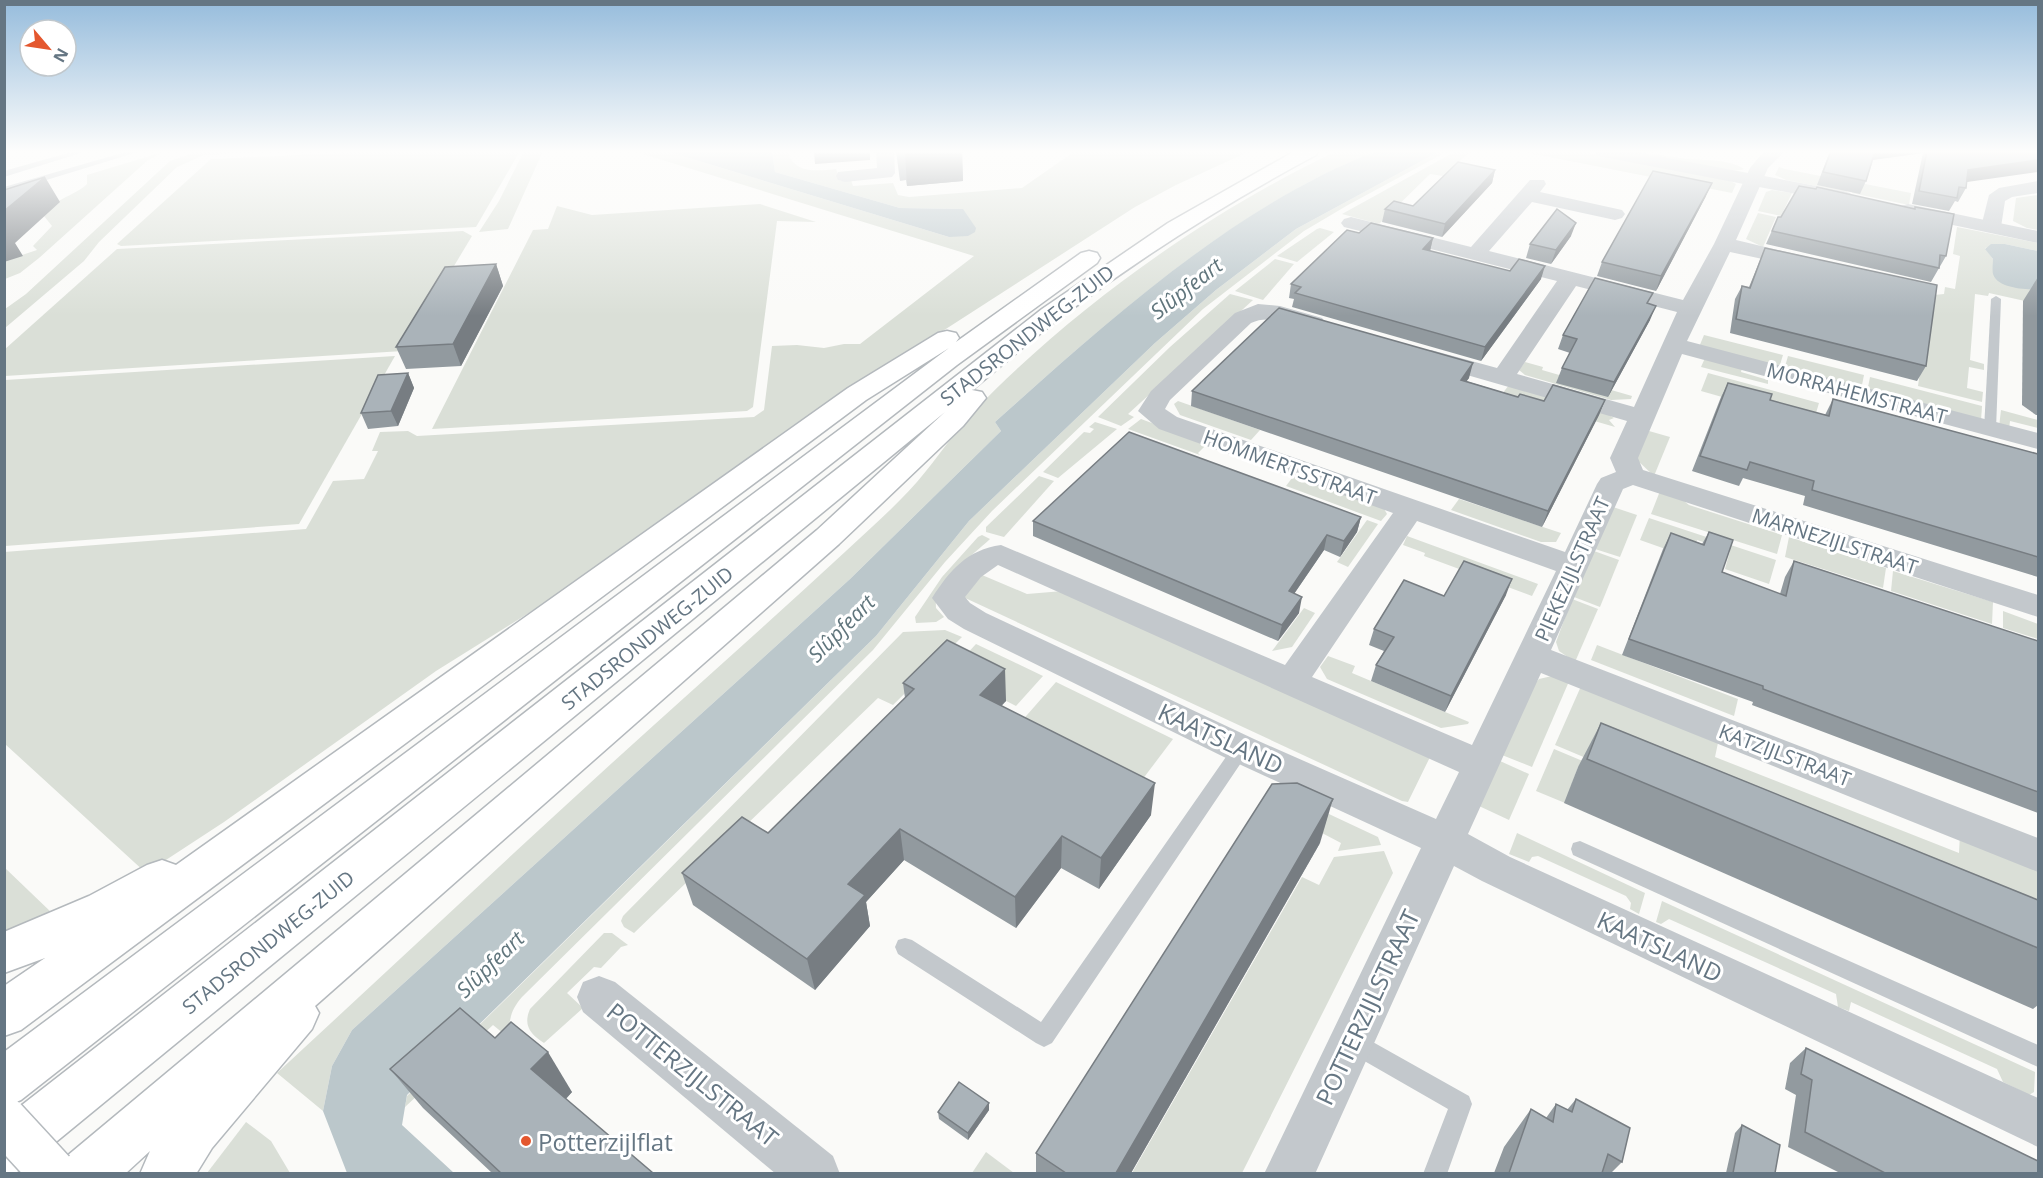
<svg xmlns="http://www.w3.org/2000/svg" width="2043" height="1178" font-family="'Open Sans',sans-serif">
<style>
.green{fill:#dadfd7}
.water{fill:#bbc7cb}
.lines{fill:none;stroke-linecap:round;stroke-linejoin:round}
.trunk-casing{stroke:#b4b9bd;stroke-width:3}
.service{fill:#c3c8cc;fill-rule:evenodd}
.minor{fill:#c3c8cc;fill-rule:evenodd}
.tertiary{fill:#c3c8cc;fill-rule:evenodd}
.trunk{fill:#fff;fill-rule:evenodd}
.primary-bridge-casing{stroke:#b5babe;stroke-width:49;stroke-linecap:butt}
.primary-bridge{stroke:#fff;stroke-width:46}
.wall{fill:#929a9f}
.shaded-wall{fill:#777d82}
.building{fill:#aab3b9;stroke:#777d82;stroke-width:1.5}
.poi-dot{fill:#e4572e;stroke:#fff;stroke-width:2}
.labels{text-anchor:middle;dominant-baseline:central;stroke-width:6;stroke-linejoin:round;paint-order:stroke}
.street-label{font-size:20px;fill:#657683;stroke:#fff}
.water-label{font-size:21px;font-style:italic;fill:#60757c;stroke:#fff}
.near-street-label{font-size:24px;fill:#657683;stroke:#fff}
.near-poi-label{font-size:24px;fill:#657683;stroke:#fff;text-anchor:start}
</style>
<rect width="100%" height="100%" fill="#fafaf8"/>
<g class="green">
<path d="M166 151 148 160 39 258 20 273 5 279 4 261 37 250 33 246 52 226 44 216C50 200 75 196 87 184V175Z"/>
<polygon points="199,151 278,151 204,155 177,167 99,242 84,261 5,328 5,309 26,294 170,161"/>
<polygon points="387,151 520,151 476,227 121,246 117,244 211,159"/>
<polygon points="524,151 543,151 508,229 479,232 499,201"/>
<path d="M633 151H666L949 237 963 209 900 208 775 172 772 151H788C793 174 817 171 836 169L840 181 851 180 853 186 893 183 898 195 909 197 1022 188 1075 151H1250L1176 185 1135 207 921 345 599 569 436 671 224 822 146 873 5 744 4 552 306 529 333 481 364 479 378 451H372L380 432 408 431 417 436 754 417 764 410 772 346 797 345 824 348 844 344H860L974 256Z"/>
<path d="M1337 151H1376C1234 207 1108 321 995 422L1001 431 850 579 352 1030 332 1066 323 1111 277 1073C381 977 484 880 589 784 674 706 761 630 846 551 874 525 903 500 926 471 943 450 957 429 975 410 1076 306 1206 213 1337 151Z"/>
<path d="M1440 151H1448L1348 205 1304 231 1203 309 992 511 945 562 873 650 522 997C510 1011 509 1020 509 1038L493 1025 405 1107 407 1096 876 636 969 521 1155 343 1216 290 1296 229Z"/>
<polygon points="1456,151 1471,151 1443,176 1430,174 1379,224 1342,214"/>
<polygon points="1519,151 1578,151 1727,179 1736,184 1732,193"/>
<path d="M1621 151C1641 151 1660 155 1681 158 1701 161 1728 158 1744 169 1728 176 1643 155 1621 151Z"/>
<polygon points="1779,167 1785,169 1851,182 1847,192 1786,180 1775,175"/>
<polygon points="1855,182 1911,193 1909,205 1852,193"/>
<polygon points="1772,190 1792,193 1781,216 1758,211 1766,192"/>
<polygon points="2038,195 2038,230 2027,228 2013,221 2016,198"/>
<polygon points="760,204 816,222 777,221 753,407 747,411 432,429 533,230 548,229 557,206 592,215"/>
<polygon points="1758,213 1776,217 1763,247 1746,239"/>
<polygon points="1957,227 2038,243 2038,251 2005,244 1985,248 1993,259 1993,273 2007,285 2038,290 2038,304 1989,293 1988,296 1975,294 1970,360 1984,364 1984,370 1969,367 1967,388 1983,392 1982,402 1918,386 1929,303 1934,295 1944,294 1945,287 1955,289 1960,256 1953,254"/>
<polygon points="1320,228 1334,232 1297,262 1277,256 1317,229"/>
<polygon points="463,231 472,236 403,351 5,376 4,350 117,249"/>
<polygon points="1275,259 1294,264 1263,300 1235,291"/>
<polygon points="1230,294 1253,300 1128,414 1134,417 1121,426 1098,417 1170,347"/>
<polygon points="1704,335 1783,355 1779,368 1699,347"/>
<polygon points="395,356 299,524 5,546 5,380"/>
<polygon points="1788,356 1864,375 1861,390 1784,370"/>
<polygon points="1705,358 1742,368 1741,372 1768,380 1768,384 1701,367"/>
<polygon points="1525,362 1543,367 1542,370 1632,396 1631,399 1611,400 1525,375 1519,370"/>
<polygon points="1708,373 1819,403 1813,423 1701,391"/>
<polygon points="1870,377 1982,406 1981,421 1867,392"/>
<polygon points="1509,385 1607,414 1614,418 1609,420 1615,427 1502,394"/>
<polygon points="1178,401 1260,430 1251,440 1180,415 1174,404"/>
<polygon points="2001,410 2038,420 2038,428 2010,421 2009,429 1999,427"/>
<polygon points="1141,419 1206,443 1207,444 1198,453 1200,455 1128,429"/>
<polygon points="1095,422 1117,429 1058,478 1043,472 1084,432 1090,433 1094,429 1089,427"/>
<polygon points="1649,431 1670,437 1654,476 1636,459"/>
<polygon points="1295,474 1383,507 1387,514 1381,521 1286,486"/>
<polygon points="1039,476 1054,481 1004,537 986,532 986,527"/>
<polygon points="1660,491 1679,497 1689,505 1782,535 1777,554 1651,514"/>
<polygon points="1459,499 1561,533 1556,542 1541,542 1451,510"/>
<polygon points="1613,507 1637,515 1620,557 1595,549"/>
<polygon points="1649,518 1776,560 1769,584 1725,569 1730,551 1697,540 1691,558 1640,540"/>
<polygon points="1367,520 1378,524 1348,567 1337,562"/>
<path d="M982 535 990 539C973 555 933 583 936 608L944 617 936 622 916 623 915 617 942 577 978 537Z"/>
<polygon points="1407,536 1538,584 1532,596 1424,556 1425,553 1403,545"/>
<polygon points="1789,537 1886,568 1883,588 1785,557"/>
<polygon points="1594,551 1619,560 1600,607 1574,597"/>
<polygon points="1893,571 1993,602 1992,624 1891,591"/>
<polygon points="982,575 1027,594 1063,591 1431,755 1408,802 1402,801 963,597"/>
<polygon points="1572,599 1598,609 1575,662 1559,651 1556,642"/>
<polygon points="1304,608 1315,613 1292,647 1272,651"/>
<polygon points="2003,611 2038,624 2038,639 2003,628"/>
<polygon points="945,630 962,637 893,705 878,698 634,933 624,927 621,921 623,916 903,632"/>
<polygon points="976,644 1043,676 1016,706 950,672"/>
<polygon points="1597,645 1738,699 1734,716 1591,660"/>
<polygon points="1328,656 1355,666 1352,673 1469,722 1468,724 1441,728 1327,679 1320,667"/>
<polygon points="1552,676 1570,679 1532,767 1502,755 1534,684 1539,679"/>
<polygon points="1056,682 1173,739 1139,784 1020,723"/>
<polygon points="1582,684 1719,738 1715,757 1959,853 1960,834 2038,864 2038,948 1555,745"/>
<polygon points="1554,749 1585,762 1578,767 1565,803 1536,791"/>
<polygon points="1500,761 1529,774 1509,820 1479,806"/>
<polygon points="1314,807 1378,837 1381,845 1338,851 1341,843 1303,823"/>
<polygon points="1517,833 1645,893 1639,914 1630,909 1631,903 1626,896 1538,856 1532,857 1529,862 1509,854"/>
<polygon points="1384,851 1393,873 1242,1173 1132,1173 1302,877 1319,885 1334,857"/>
<polygon points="4,867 53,914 4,937"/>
<polygon points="1662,901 2035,1072 2034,1092 2029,1095 2003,1082 1997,1069 1851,1002 1849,1011 1838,1007 1836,994 1669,919 1661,924 1656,922"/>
<path d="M604 933H612L628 945 621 947 601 968 594 967 567 993 583 1008 544 1043C530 1034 523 1025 530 1009Z"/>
<polygon points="246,1122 271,1141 290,1173 207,1173"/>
<polygon points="986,1152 1014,1173 972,1173"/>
</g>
<g class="water">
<polygon points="666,151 772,151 775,172 900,208 963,209 976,228 975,232 968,236 949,237"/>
<path d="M1376 151H1440L1296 229 1216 290 1155 343 969 521 876 636 407 1095 402 1125 454 1173H347L323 1111 332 1066 352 1030 850 579 1001 431 995 422C1108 321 1233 207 1376 151Z"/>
<path d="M1991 244H2005L2038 251V290C2026 289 1998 289 1993 274 1992 270 1993 263 1993 259L1985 249Z"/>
</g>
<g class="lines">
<g class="trunk-casing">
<g id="trunk">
<path d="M1295 151H1318L1316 155C1226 203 1141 257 1060 318 1030 341 1001 366 972 390L982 392 986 398 963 426 839 544 315 1006 319 1013 312 1029 212 1148 196 1174H140L150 1151 125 1174H59L67 1156 817 530 945 412 23 1169 13 1174H4V1119L1042 309 1168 223Z"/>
<polygon points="1089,251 1097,253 1100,258 1097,263 957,365 21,1100 4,1107 4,1052 949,348 866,400 21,1030 4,1036 4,986 45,958 4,973 4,932 89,896 147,865 162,860 176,865 848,388 938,333 947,331 956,333 959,338 956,342 1081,253"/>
</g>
</g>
<g class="service">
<polygon points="75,151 87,151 4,177 4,171"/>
<polygon points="129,151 141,151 4,193 4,187"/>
<polygon points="1996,296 2001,299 1996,429 1990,433 1984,429 1991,299"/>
<polygon points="1241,742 1247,744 1250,749 1247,754 1052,1043 1044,1047 1036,1043 898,954 895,947 898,940 905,938 912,940 1041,1022 1235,744"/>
<polygon points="1580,841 2038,1045 2038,1067 1573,855 1571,849 1573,843"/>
<polygon points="1355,1032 1469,1096 1472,1104 1447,1174 1423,1174 1448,1109 1347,1051 1344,1043 1347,1035"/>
</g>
<g class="minor">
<polygon points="876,151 894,151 895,173 892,177 845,182 838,180 836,176 838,172 877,168"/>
<path d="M1764 151H1785L1768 168 1736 240 1812 258 1816 262 1812 266 1805 268 1730 252 1687 341 2038 433V449L1682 354 1638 458 1643 470 2038 595V617L1633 485 1623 489 1551 650 2038 838V872L1541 673 1468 834 1510 857 2038 1098V1147L1482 881 1454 866 1315 1174H1264L1421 848 1228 759 964 629 948 619 932 598C950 570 967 550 1001 545L1285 665 1393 513 1159 429 1138 411 1151 391 1235 313 1258 304 1280 306 1322 318 1326 323 1322 328C1298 334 1276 311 1251 323L1170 400 1165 409 1177 417 1565 552 1597 484 1601 478 1616 472 1610 458 1627 421 1422 362 1419 357 1422 352 1431 350 1497 368 1557 281 1344 227 1341 223 1344 219 1351 217 1471 247 1530 180H1544L1546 184 1540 192 1622 210 1625 214 1622 218 1615 220 1532 202 1489 251 1683 300 1714 244 1750 168ZM1576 286 1677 312 1634 407 1517 374ZM1417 521 1556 571 1472 745 1312 677ZM998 565 1459 772 1436 819 1254 739 986 613 970 603 965 597 981 577Z"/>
<polygon points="2038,181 2038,193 2012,197 2005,201 2001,227 1998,231 1984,231 1981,227 1989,195 1999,188"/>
<polygon points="599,976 615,982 833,1156 840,1174 776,1174 583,1012 577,997 583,982"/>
</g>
<g class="tertiary">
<polygon points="1594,151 1631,151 1843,191 1850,193 1853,197 1850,201 1843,203 1603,157 1596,155"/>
<polygon points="1908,204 2038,231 2038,243 1901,214 1898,210 1901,206"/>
</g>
<use href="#trunk" class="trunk"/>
<g class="primary-bridge-casing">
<polyline id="primary-bridge" points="4,1120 52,1172"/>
</g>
<use href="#primary-bridge" class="primary-bridge"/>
</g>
<g class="wall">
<polygon points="896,151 962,151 963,181 907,186 906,180 900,181"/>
<polygon points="1830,151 2038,151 1967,182 1966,188 1958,202 1955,201 1949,211 1912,204 1923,153 1873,160 1866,181 1860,194 1817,185"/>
<polygon points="1495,170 1492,183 1442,237 1382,222 1385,209 1413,206"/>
<polygon points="1706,196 1656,291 1597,276 1602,262"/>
<polygon points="1915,207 1946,256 1931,282 1766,244 1778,217 1781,217 1914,209"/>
<polygon points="1359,233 1433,238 1430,251 1541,279 1481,361 1292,307 1294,299 1289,298 1291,284"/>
<polygon points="1571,236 1551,264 1526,258 1530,244"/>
<polygon points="1765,248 1926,366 1917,381 1730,333 1735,299 1742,286 1749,287"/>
<polygon points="496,264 503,286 461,366 406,369 396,347"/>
<polygon points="2038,277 2038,415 2036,415 2022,405 2023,301"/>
<polygon points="1648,304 1650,320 1608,397 1556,383 1562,368 1570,353 1558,349 1563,335"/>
<polygon points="408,373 414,388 398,426 368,429 361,413"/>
<polygon points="1469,378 1466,381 1518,397 1544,401 1605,400 1599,415 1542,527 1191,406 1192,391"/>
<polygon points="1728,383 1770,400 1825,415 1833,399 2038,454 2038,577 1803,505 1805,496 1743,478 1739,486 1692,471 1721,397"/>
<polygon points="1361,517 1357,532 1340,557 1324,550 1294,594 1299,613 1278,641 1033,536 1033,521"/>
<polygon points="1709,532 1722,572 1780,594 1785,577 1794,561 2038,641 2038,813 1752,705 1753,702 1622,655 1663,549 1671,533 1702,544"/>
<polygon points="1506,595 1445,712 1371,681 1376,665 1384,651 1369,645 1374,629 1444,596"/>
<polygon points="903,683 1006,701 1001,705 1151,815 1099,889 1061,868 1016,928 904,860 866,902 870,926 815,990 693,905 682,873 768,833 905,698"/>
<polygon points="1601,723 2038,900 2038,1005 2033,1009 1564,803 1578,767"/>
<polygon points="1320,843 1131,1173 1036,1173 1036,1153"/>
<polygon points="495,1038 572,1092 566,1099 653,1173 492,1173 423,1108 390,1069"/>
<polygon points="1806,1048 2038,1173 1840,1173 1788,1147 1796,1095 1785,1089 1790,1063"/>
<polygon points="1576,1099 1622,1162 1611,1173 1494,1173 1504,1147 1531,1109 1546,1118 1556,1104 1567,1110"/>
<polygon points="989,1103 989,1110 968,1140 939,1119 938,1112"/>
<polygon points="1742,1125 1775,1173 1726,1173 1735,1133"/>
</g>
<g class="shaded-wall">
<polygon points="814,151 870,151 870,160 815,164"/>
<polygon points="928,151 962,151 963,181 907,186 905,153"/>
<polygon points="1875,151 1924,151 1923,153 1870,160"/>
<polygon points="2038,160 2038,172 1960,183 1968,170"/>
<polygon points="1495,170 1492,183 1442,237 1445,224"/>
<polygon points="45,177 60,202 15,243 23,256 4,262 4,211"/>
<polygon points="1712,183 1706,196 1656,291 1661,276"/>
<polygon points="1576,223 1571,236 1551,264 1556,250"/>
<polygon points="1433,238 1430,251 1423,249"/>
<polygon points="496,264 503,286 461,366 453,344"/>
<polygon points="1545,266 1541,279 1481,361 1485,347"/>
<polygon points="1656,306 1650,320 1608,397 1614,382"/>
<polygon points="1473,363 1469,378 1457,395 1461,380"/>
<polygon points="408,373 414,388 398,426 391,411"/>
<polygon points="1605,400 1599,415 1542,527 1548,511"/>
<polygon points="1361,517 1357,532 1340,557 1344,541"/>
<polygon points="1327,535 1324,550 1285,607 1289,591"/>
<polygon points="1512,579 1506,595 1445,712 1451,696"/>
<polygon points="1302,597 1299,613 1278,641 1282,625"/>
<polygon points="1005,669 1006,701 982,727 980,695"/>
<polygon points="1155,783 1151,815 1099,889 1101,858"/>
<polygon points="1333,799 1320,843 1131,1173 1116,1173"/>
<polygon points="900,829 904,860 866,902 870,926 815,990 807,959 848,884"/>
<polygon points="1062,836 1061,868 1016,928 1015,897"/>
<polygon points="548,1052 572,1092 557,1108 531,1069"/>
<polygon points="989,1103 989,1110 968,1140 968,1133"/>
</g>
<g class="building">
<polygon points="904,151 928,151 905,153"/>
<polygon points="1831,151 1875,151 1866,181 1823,172"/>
<polygon points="1927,151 2038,151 2038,160 1968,170 1966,188 1959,187 1957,198 1919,191"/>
<polygon points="1458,162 1495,170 1445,224 1385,209 1394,201 1413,206"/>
<polygon points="1653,171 1712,183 1661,276 1602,262"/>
<polygon points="45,177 4,211 4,190"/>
<polygon points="1799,186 1816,189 1817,187 1915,209 1915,207 1954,214 1946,256 1940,255 1939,268 1772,231 1778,217 1781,217"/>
<polygon points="1557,209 1576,223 1556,250 1530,244"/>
<polygon points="1371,223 1433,238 1423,249 1510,271 1519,259 1545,266 1485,347 1295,293 1301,287 1291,284 1347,230 1359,233"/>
<polygon points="1765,248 1937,285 1926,366 1736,319 1742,286 1750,288"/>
<polygon points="496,264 453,344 396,347 445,267"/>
<polygon points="1595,278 1653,293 1647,303 1656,306 1614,382 1562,368 1577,339 1563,335"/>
<polygon points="1279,308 1473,363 1461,380 1518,397 1520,394 1544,401 1553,385 1605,400 1548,511 1192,391"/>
<polygon points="408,373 391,411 361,413 378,375"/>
<polygon points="1728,383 1772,394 1770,400 1829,416 1833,399 2038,454 2038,557 1812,490 1814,481 1750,462 1747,470 1700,456"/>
<polygon points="1129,432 1361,517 1344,541 1327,535 1289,591 1302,597 1282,625 1033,521"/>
<polygon points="1709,532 1733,540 1722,572 1786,596 1794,561 2038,641 2038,792 1763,689 1763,686 1629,639 1671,533 1704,545"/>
<polygon points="1464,561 1512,579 1451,696 1376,665 1394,637 1374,629 1404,580 1444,596"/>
<polygon points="947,640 1005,669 980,695 1155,783 1101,858 1062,836 1015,897 900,829 848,884 865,895 807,959 682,873 742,817 768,833 914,689 903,683"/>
<polygon points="1601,723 2038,900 2038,948 1587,759"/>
<polygon points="1297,783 1333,799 1116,1173 1066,1173 1036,1153 1272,784"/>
<polygon points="460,1008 495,1038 511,1022 548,1052 531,1069 653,1173 501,1173 390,1069"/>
<polygon points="1806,1048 2038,1161 2038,1173 1885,1173 1805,1132 1812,1080 1801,1074"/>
<polygon points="959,1082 989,1103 968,1133 938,1112"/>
<polygon points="1576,1099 1630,1128 1622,1162 1608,1154 1602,1173 1509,1173 1531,1109 1553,1122 1556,1104 1572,1112"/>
<polygon points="1742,1125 1780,1145 1775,1173 1733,1173"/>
</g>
<linearGradient id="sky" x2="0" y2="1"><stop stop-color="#96bcdc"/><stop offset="0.48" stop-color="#fdfdfc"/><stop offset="1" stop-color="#fdfdfc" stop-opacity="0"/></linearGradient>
<rect width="2043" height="316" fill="url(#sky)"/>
<circle class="poi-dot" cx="526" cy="1141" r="6"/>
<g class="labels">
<g class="street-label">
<text transform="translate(1027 335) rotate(-38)">STADSRONDWEG-ZUID</text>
<text transform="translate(1857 393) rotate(15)">MORRAHEMSTRAAT</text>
<text transform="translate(1290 467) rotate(20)">HOMMERTSSTRAAT</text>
<text transform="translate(1835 541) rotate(18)">MARNEZIJLSTRAAT</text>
<text transform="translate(1572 569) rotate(-66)">PIEKEZIJLSTRAAT</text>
<text transform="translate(647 638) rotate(-39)">STADSRONDWEG-ZUID</text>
<text transform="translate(1785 755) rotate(21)">KATZIJLSTRAAT</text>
<text transform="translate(268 942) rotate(-39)">STADSRONDWEG-ZUID</text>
</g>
<g class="water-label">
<text transform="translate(1186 288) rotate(-38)">Slûpfeart</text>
<text transform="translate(841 628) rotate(-45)">Slûpfeart</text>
<text transform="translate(490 964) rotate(-44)">Slûpfeart</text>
</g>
<g class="near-street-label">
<text transform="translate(1221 738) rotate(25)">KAATSLAND</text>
<text transform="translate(1660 946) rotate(25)">KAATSLAND</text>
<text transform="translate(1367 1007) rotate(-65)">POTTERZIJLSTRAAT</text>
<text transform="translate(693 1074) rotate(39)">POTTERZIJLSTRAAT</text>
</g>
<g class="near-poi-label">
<text x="538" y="1141">Potterzijlflat</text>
</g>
</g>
<rect width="2043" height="1178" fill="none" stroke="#657683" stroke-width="12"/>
<g transform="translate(48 48) rotate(119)"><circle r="28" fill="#ffffff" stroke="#c1c8cd" stroke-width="1.5"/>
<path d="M0-4.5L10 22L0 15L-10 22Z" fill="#e4572e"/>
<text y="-9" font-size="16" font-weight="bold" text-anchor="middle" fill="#657683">N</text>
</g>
</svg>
